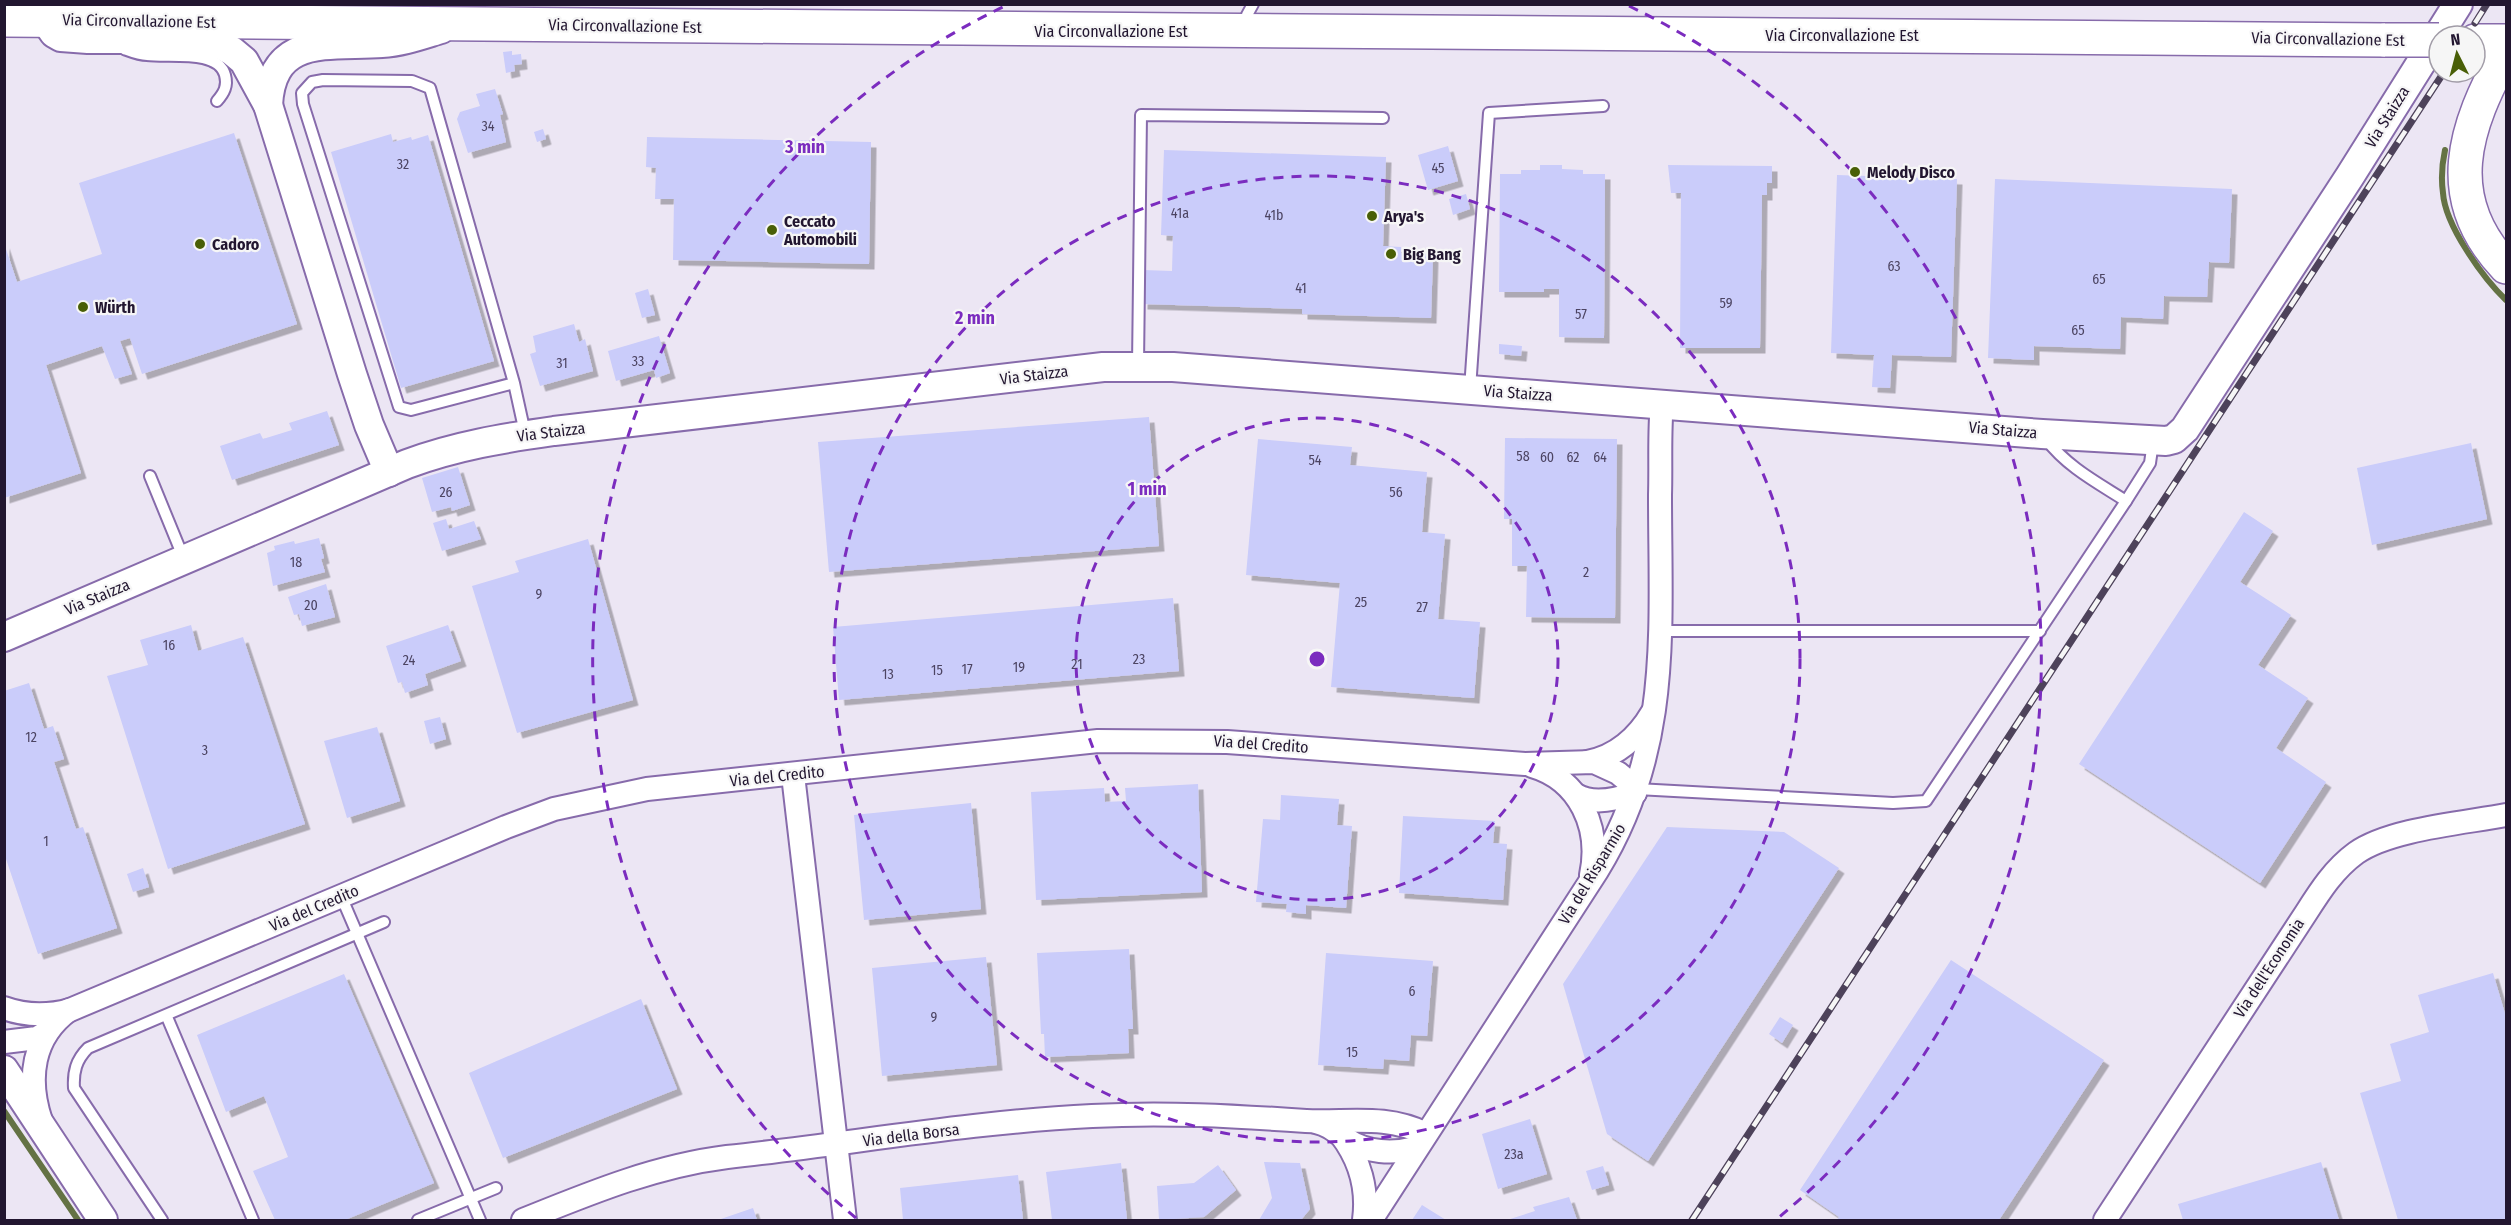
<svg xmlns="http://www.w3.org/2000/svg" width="2511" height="1225" font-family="'Fira Sans Condensed',sans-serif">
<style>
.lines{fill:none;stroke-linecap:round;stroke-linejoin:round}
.stream{stroke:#647244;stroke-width:6}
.building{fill:#caccfa;filter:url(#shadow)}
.service-casing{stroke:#876bab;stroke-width:14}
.minor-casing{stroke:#876bab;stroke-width:26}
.tertiary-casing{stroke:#876bab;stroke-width:32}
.primary-casing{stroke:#876bab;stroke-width:36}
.service{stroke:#fff;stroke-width:10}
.minor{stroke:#fff;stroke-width:22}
.tertiary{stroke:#fff;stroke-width:28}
.primary{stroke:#fff;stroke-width:33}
.rail-casing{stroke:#4d425a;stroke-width:7}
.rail{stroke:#f6f6f6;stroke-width:4.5;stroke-dasharray:14;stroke-linecap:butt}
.primary-bridge-casing{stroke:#876bab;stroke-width:36;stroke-linecap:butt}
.primary-bridge{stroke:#fff;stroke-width:33}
.ring{fill:none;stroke:#7b2cbf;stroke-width:3;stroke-dasharray:10 8}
.poi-dot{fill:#495f07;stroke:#f6f6f6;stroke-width:2}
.labels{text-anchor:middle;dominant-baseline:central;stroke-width:4.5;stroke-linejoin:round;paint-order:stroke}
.number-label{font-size:14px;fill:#4c4462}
.street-label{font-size:16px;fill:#221630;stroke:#f6f6f6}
.poi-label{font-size:16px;font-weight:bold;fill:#221630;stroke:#f6f6f6;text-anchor:start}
.centre{fill:#7b2cbf;stroke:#f6f6f6;stroke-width:3}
.ring-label{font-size:18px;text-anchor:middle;font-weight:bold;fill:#7b2cbf;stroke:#f6f6f6;stroke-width:4.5;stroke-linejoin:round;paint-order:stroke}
</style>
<defs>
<filter id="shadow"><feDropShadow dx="5.5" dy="5.5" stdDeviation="0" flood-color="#0004"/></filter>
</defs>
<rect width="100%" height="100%" fill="#ece6f4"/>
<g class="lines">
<g class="stream">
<path d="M2445 150C2442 164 2441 179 2443 193 2445 225 2483 278 2506 300"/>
<polyline points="4,1111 78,1220"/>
</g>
</g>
<g class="building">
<polygon points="512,51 512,55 521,54 522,64 514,65 515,71 506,73 503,52"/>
<polygon points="495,89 503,114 500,115 506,142 468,153 457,119 460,112 480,106 476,94"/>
<polygon points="543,129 546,139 537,142 534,132"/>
<polygon points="234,133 297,324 142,374 130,338 120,341 132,374 115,379 102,346 46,365 81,473 4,498 4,243 17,282 102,254 79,183"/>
<polygon points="391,134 393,142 411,137 412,140 428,135 494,361 401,388 331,152"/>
<polygon points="647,137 871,142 869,264 673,260 674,199 655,199 656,168 646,167"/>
<polygon points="1448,146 1458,181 1428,190 1418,155"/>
<polygon points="1164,150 1386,157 1383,246 1401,247 1401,253 1433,254 1431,318 1302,314 1302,309 1142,304 1143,270 1172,271 1173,236 1161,235"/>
<polygon points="1540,165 1562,165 1562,169 1583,170 1583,174 1605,174 1604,338 1559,337 1559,289 1544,289 1544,292 1499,292 1500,174 1521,174 1521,170 1540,170"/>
<polygon points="1668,165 1772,166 1772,183 1767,183 1767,195 1762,195 1760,348 1680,348 1681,193 1671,193"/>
<polygon points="1837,175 1957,179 1951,357 1892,355 1890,388 1872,387 1874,355 1831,353"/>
<polygon points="1995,179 2232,189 2229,263 2209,262 2207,297 2164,296 2163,319 2121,317 2120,349 2034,346 2034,360 1988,358"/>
<polygon points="1466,194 1470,209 1453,215 1449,199"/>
<polygon points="648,289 655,315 642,318 635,293"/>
<polygon points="574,324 579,342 585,339 593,371 540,386 530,354 536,352 533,336"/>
<polygon points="659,336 670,373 656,378 654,370 616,381 608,351"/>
<polygon points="1499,344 1522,346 1521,356 1499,354"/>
<polygon points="327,411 339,445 232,480 220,446 260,433 263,439 292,430 289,423"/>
<polygon points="1149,417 1159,546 829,572 818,442"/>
<polygon points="1505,438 1617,439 1615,618 1526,617 1527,566 1512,566 1512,519 1504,519"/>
<polygon points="1258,439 1352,447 1350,465 1427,472 1422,532 1445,534 1438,619 1480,622 1474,698 1331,687 1340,583 1246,575"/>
<polygon points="2471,443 2487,519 2372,545 2357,468"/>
<polygon points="458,467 470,505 452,511 451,507 432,512 422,478"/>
<polygon points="2244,512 2273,531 2240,582 2291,615 2258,665 2308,698 2276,748 2326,782 2260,883 2079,764"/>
<polygon points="446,519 449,529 474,521 481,539 442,551 433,523"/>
<polygon points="319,538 324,558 321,559 325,572 273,586 267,553 275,550 274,546 294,541 295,544"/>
<polygon points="588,539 633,700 517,733 472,586 519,572 515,561"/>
<polygon points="326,584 335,617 302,626 299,614 294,615 288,597"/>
<polygon points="1173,598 1179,671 839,700 833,627"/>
<polygon points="191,625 198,651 243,637 305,824 168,869 107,676 148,665 140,640"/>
<polygon points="448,625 461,661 425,674 428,685 405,693 402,682 398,683 386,646"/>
<polygon points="29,683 44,729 53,726 64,759 54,762 76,829 83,827 117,928 38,954 4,853 4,691"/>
<polygon points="440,717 446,739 430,744 424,721"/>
<polygon points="377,727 400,801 347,818 324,741"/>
<polygon points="1198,784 1202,892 1036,900 1031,792 1104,788 1105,802 1126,801 1125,788"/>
<polygon points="1281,795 1339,799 1337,825 1352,826 1346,908 1306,905 1306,914 1286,912 1287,904 1256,902 1263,819 1280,820"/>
<polygon points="971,803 981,909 864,920 854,815"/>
<polygon points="1403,816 1495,821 1493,843 1507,844 1503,900 1399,893"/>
<polygon points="1667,827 1784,832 1839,868 1648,1161 1607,1134 1563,984"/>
<polygon points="143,868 149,887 133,892 127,874"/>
<polygon points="1129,949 1133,1029 1128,1029 1129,1053 1045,1057 1044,1034 1041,1034 1037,953"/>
<polygon points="1326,953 1433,961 1427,1036 1411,1035 1409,1061 1384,1059 1383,1069 1318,1065"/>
<polygon points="986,957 997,1065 882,1076 872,968"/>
<polygon points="1951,960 2104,1060 1999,1220 1837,1220 1839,1217 1800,1190"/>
<polygon points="2493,973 2506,1017 2506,1220 2398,1220 2360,1093 2401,1081 2390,1044 2429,1032 2418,995"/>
<polygon points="344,974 434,1183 345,1220 275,1220 253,1171 288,1157 264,1096 226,1112 197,1035"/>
<polygon points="641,999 677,1089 503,1158 469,1073"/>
<polygon points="1780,1017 1793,1025 1782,1043 1769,1034"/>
<polygon points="1530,1119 1547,1174 1498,1189 1482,1134"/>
<polygon points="1264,1162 1300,1163 1310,1209 1301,1220 1259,1220 1272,1198"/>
<polygon points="2321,1162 2339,1220 2183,1220 2178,1204"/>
<polygon points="1121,1163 1127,1220 1052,1220 1046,1172"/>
<polygon points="1218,1165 1236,1190 1204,1217 1159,1220 1157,1186 1194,1183"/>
<polygon points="1603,1166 1609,1185 1592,1190 1586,1171"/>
<polygon points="1018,1175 1023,1220 903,1220 900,1188"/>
<polygon points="1569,1197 1577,1220 1507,1220 1535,1211 1533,1207"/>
<polygon points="1422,1205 1446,1220 1412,1220"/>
<polygon points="753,1208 757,1220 718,1220"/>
</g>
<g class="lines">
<g class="service-casing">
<g id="service">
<polyline points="1245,25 1247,15 1253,4"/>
<path d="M124 49C132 52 139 55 147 55 169 58 218 49 225 75 228 86 224 93 217 101"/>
<polyline points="1138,365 1141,115 1383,118"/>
<polyline points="514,383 411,410 399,407 303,104 302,93 312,82 323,80 412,81 430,88 514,383 525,433"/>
<polyline points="1470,389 1489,113 1603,106"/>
<path d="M2046 439C2067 467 2098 483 2126 501"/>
<polyline points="150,476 184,559"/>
<polyline points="1660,631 2040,631"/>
<polyline points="1637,789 1893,803 1926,801 2126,501 2150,463 2153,442"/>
<polyline points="341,896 480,1220"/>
<polyline points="167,1017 253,1220"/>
<path d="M162 1220 74 1088C73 1072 76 1060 88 1048L384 922"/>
<polyline points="418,1220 496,1188"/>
</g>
</g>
<g class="minor-casing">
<g id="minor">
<path d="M1587 762C1616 757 1638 737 1652 713"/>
<path d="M1532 766C1580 780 1601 828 1591 875"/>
<polyline points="793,775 845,1220"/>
<path d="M1576 795C1593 805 1618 799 1635 793"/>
<path d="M4 1008C26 1016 48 1016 70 1010L506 827 554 809 647 789 1098 741 1227 742 1525 764 1594 762 1618 773 1630 783 1635 793"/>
<polyline points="4,1042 37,1038 47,1032"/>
<path d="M41 1121C27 1079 32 1037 69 1010"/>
<path d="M1316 1122C1329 1125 1335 1131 1346 1139 1366 1153 1393 1154 1416 1148"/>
<path d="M1341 1135C1360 1160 1368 1190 1364 1220"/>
<path d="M523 1220C590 1193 655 1166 727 1157 848 1144 970 1122 1092 1116 1164 1112 1234 1116 1306 1121 1348 1123 1386 1114 1426 1134"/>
<path d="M1371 1220 1597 871C1672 749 1660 631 1660 495 1661 464 1659 433 1662 403"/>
<path d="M2105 1220 2306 913C2320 891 2334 869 2356 853 2390 829 2464 823 2506 815"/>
</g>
</g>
<g class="tertiary-casing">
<g id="tertiary">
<polyline points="45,20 54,33 61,37 88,39 191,39 221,45 232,51 244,61 268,105 352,374 369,425 389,472"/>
<path d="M268 105C272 33 330 47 382 43 402 42 421 35 441 29"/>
<path d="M4 637 407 464C455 446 504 438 554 431L1103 367H1173L2042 434 2166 441 2174 439 2185 429 2350 176 2458 4"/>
<polyline points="4,1070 103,1220"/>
</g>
</g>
<g class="primary-casing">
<g id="primary">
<polyline points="4,20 2385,40"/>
<polyline points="2475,41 2506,41"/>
<path d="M2506 52C2464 127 2440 198 2506 267"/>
</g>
</g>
<use href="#service" class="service"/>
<use href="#minor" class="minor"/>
<use href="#tertiary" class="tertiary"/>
<use href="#primary" class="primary"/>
<g class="rail-casing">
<g id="rail">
<polyline points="2475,23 2487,4"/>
<polyline points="1692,1220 2444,72"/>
</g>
</g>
<use href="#rail" class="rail"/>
<g class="primary-bridge-casing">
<polyline id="primary-bridge" points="2385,40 2439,40"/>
</g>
<use href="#primary-bridge" class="primary-bridge"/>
</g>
<g class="ring">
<circle cx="1317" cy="659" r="241"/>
<circle cx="1317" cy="659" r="483"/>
<path d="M856 1218A724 724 0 0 1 1005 6M1629 6A724 724 0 0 1 1778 1218"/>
</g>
<g class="poi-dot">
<circle cx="1855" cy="172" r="6"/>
<circle cx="1372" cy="216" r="6"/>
<circle cx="772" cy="230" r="6"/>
<circle cx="200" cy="244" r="6"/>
<circle cx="1391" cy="254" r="6"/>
<circle cx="83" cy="307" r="6"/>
</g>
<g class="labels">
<g class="number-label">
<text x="488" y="126">34</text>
<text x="403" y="164">32</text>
<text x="1438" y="168">45</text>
<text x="1180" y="213">41a</text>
<text x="1274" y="215">41b</text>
<text x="1894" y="266">63</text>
<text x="2099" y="279">65</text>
<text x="1301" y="288">41</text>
<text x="1726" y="303">59</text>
<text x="1581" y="314">57</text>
<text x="2078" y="330">65</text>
<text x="638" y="361">33</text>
<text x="562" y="363">31</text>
<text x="1523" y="456">58</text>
<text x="1547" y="457">60</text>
<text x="1573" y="457">62</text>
<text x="1600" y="457">64</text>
<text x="1315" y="460">54</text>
<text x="446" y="492">26</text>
<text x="1396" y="492">56</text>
<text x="296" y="562">18</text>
<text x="1586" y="572">2</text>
<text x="539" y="594">9</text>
<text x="1361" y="602">25</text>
<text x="311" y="605">20</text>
<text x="1422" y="607">27</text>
<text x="169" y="645">16</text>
<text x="1139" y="659">23</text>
<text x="409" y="660">24</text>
<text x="1077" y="664">21</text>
<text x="1019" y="667">19</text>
<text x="967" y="669">17</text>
<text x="937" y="670">15</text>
<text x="888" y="674">13</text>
<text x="31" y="737">12</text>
<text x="205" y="750">3</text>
<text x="46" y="841">1</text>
<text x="1412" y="991">6</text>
<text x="934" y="1017">9</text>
<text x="1352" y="1052">15</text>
<text x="1514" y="1154">23a</text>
</g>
<g class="street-label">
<text transform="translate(139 21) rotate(1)">Via Circonvallazione Est</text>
<text transform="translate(625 26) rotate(1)">Via Circonvallazione Est</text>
<text x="1111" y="31">Via Circonvallazione Est</text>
<text x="1842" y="35">Via Circonvallazione Est</text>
<text transform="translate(2328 39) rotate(1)">Via Circonvallazione Est</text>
<text transform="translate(2387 117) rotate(-58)">Via Staizza</text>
<text transform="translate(1034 375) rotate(-7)">Via Staizza</text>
<text transform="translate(1518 393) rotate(4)">Via Staizza</text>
<text transform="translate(2003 430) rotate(5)">Via Staizza</text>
<text transform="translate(551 432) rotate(-7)">Via Staizza</text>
<text transform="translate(97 597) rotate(-23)">Via Staizza</text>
<text transform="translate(1261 744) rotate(4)">Via del Credito</text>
<text transform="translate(777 776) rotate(-6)">Via del Credito</text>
<text transform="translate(1592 874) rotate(-59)">Via del Risparmio</text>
<text transform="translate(314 908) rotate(-23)">Via del Credito</text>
<text transform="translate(2269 968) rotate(-57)">Via dell'Economia</text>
<text transform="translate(911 1135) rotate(-7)">Via della Borsa</text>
</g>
<g class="poi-label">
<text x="1867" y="172">Melody Disco</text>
<text x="1384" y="216">Arya's</text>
<text x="784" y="221">Ceccato<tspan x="784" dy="18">Automobili</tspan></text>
<text x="212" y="244">Cadoro</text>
<text x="1403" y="254">Big Bang</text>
<text x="95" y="307">Würth</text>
</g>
</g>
<circle cx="1317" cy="659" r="9" class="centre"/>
<g class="ring-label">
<text x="805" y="153">3 min</text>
<text x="975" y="324">2 min</text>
<text x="1147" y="495">1 min</text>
</g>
<rect width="2511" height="1225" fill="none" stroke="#221630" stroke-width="12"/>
<g transform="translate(2457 54) rotate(354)"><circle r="28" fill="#f6f6f6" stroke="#a19ca7" stroke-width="1.5"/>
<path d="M0-4.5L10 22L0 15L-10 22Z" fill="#495f07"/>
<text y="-9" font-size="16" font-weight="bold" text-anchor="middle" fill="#221630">N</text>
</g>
</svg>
